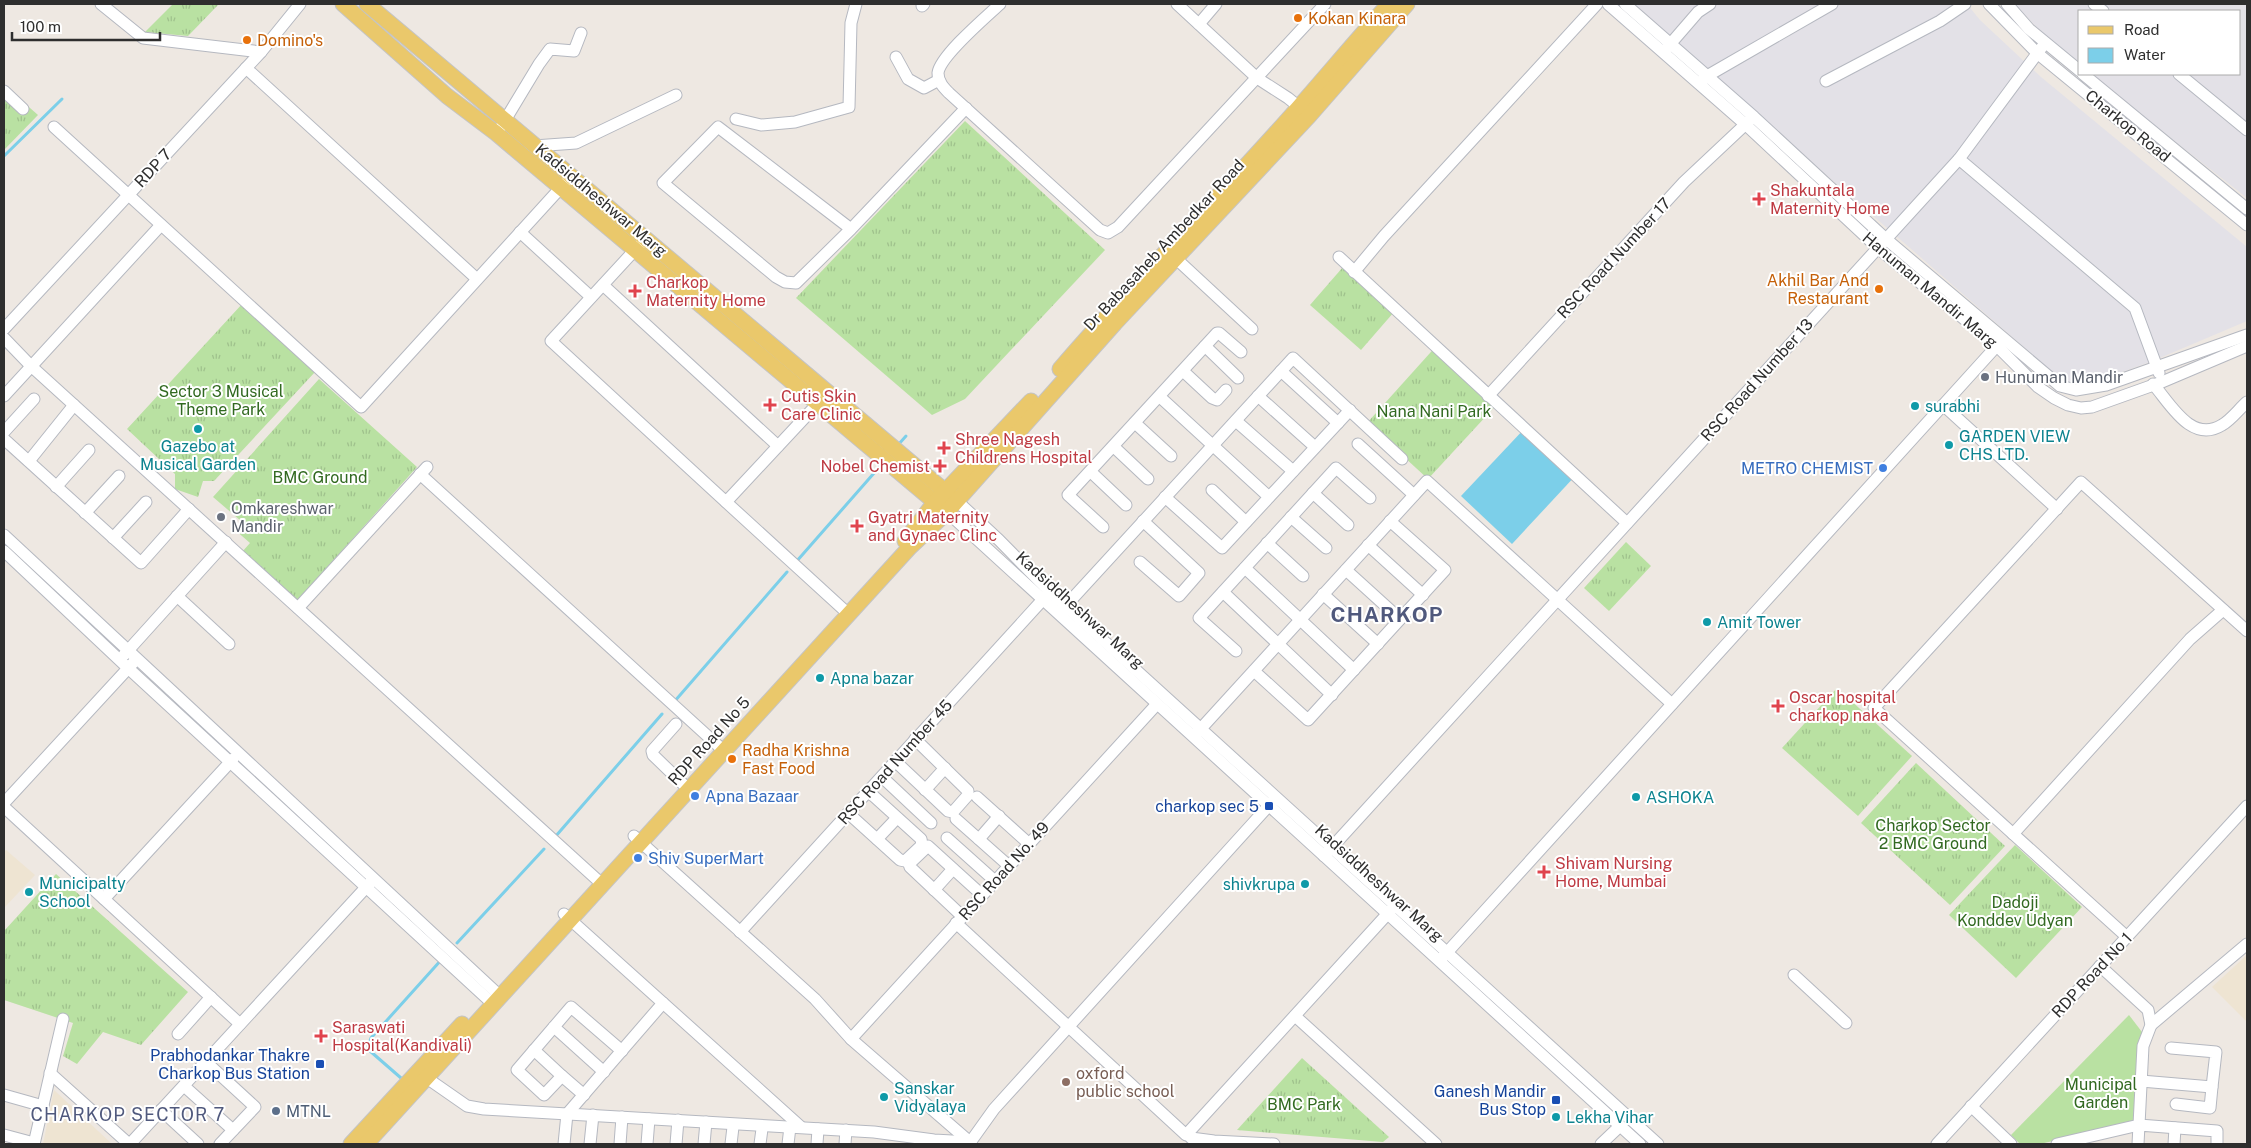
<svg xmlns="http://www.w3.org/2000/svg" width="2251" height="1148" font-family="'Public Sans',sans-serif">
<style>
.industrial{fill:#e3e1e7}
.education{fill:#eee4d2}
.grass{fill:url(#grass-tufts)}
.garden{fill:#b9e1a2}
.water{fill:#7ccfe9}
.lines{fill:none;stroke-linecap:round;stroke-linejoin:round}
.stream{stroke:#7ccfe9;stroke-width:3}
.minor-casing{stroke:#b5b8c0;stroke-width:13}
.major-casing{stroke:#c4c4c4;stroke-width:17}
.minor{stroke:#fff;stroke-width:11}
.major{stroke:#eac86b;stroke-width:15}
.food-dot{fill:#e8710a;stroke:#fff;stroke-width:2}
.health-dot{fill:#e0444e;stroke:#fff;stroke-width:2}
.worship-dot{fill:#6b7280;stroke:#fff;stroke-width:2}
.culture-dot{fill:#0f9aa8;stroke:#fff;stroke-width:2}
.shop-dot{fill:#3f7fe0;stroke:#fff;stroke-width:2}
.transit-dot{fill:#1a4fb4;stroke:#fff;stroke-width:2}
.education-dot{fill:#8d6e63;stroke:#fff;stroke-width:2}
.service-dot{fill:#5c6f8a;stroke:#fff;stroke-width:2}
.labels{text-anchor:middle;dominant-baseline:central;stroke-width:4;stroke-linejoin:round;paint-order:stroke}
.food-label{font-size:16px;fill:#c56008;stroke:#fff;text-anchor:start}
.street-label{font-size:16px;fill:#2e2e2e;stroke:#fff}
.health-label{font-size:16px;fill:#be3a42;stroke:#fff;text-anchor:start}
.worship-label{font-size:16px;fill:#5b616d;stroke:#fff;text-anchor:start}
.park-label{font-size:16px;fill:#316920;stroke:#fff}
.culture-label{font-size:16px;fill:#0d838f;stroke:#fff;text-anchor:start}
.shop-label{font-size:16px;fill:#366cbe;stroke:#fff;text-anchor:start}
.transit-label{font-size:16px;fill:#164399;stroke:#fff;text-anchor:end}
.education-label{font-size:16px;fill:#785e54;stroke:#fff;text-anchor:start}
.service-label{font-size:16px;fill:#4e5e75;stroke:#fff;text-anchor:start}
.neighbourhood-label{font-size:18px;letter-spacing:1px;fill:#50597d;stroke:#fff}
.district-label{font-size:21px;font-weight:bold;letter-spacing:1px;fill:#50597d;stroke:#fff}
</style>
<defs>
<pattern id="grass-tufts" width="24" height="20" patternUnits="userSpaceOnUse" patternTransform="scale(1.25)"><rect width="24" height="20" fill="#b9e1a2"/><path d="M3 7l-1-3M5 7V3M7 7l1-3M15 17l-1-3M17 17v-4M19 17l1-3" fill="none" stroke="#9fc18c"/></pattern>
</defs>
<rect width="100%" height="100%" fill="#eee8e2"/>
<g class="industrial">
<polygon points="1630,4 1967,4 1980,20 2041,77 2247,247 2247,321 2155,360 2073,390"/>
<polygon points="2015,4 2247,4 2247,198 2089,74 2240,74 2240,11 2080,11 2080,66 2055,47"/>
</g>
<g class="education">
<polygon points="6,850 35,875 4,908 4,852"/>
<polygon points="2247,955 2247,1022 2212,987"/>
<polygon points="54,1090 112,1144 43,1144"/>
</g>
<g class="grass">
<polygon points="173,4 219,4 188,36 145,32"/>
<polygon points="4,85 38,115 4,150"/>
<polygon points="965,121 1105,250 965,399 932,415 796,298"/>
<polygon points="1343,267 1394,312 1361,350 1310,305"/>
<polygon points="243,303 315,372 214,481 203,481 198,497 175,489 175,474 127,429"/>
<polygon points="1439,343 1501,400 1428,479 1367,423"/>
<polygon points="319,379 417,467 297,601 242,552 250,543 234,529 241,521 213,497"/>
<polygon points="1626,542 1651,566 1609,611 1584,588"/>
<polygon points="1837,688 1912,756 1858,816 1782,748"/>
<polygon points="1916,763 2005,846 1950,905 1861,823"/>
<polygon points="2015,845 2082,907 2016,978 1949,915"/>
<polygon points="56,874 188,992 141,1045 103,1032 77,1064 63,1056 73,1023 4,1000 4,931"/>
<polygon points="1302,1058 1389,1137 1383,1142 1237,1130"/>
</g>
<polygon class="garden" points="2129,1015 2142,1032 2134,1122 2040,1144 2020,1144 2011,1135"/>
<polygon class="water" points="1526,427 1577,474 1512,544 1461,496"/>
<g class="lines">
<g class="stream">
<polyline points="4,156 62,99"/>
<polyline points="898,445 906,436"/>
<polyline points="796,562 882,464"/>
<polyline points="674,702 787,572"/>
<polyline points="555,837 662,714"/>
<polyline points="457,943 544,849"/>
<polyline points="401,1078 370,1051 368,1046 371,1038 442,959"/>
</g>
<g class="minor-casing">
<g id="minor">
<polyline points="101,4 143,38 261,52"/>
<path d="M1000 4C986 17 940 56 938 73 938 82 944 88 949 93L1100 230 1108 233 1118 227 1325 4"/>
<polyline points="1177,4 1257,78 1288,98 1304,111"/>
<polyline points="1608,4 1745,124 1878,248 1997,346 2038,387 2054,398 2068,405 2081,408 2092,407 2162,382 2247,346"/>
<polyline points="1625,4 1754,117 1886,239 2060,386 2076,390 2106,385 2247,335"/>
<polyline points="1989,4 2037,53 2247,225"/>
<polyline points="2007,4 2029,29 2080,71"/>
<polyline points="2094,4 2103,11"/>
<polyline points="922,6 924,4"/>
<polyline points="1199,24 1216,4"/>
<polyline points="2045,43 1959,159 2135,308 2159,373"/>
<polyline points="1666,49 1698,12 1710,4"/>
<polyline points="896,57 908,79 924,88 939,80"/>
<polyline points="246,68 477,279"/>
<polyline points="2083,74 2247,209"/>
<polyline points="2179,74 2247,130"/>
<polyline points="1703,80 1707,76 1832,4"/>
<polyline points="1826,81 1940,21 1965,4"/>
<polyline points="4,91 23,109"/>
<polyline points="736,119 761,125 795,122 849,107 851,23 856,4"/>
<polyline points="54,127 361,407 565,183"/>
<polyline points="501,127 539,64 550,49 574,51 581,33"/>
<polyline points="534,146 576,143 676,95"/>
<polyline points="851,229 718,127 663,183 776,277 785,282 796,283 851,229 966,108"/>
<polyline points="520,232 591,297"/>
<polyline points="645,239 551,341 726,502 823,398"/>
<polyline points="1171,254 1252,329"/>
<polyline points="1339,257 1627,523"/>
<polyline points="1354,272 1384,236 1597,4"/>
<polyline points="603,285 778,446"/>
<polyline points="4,329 261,52 300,4"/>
<polyline points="4,338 31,366 603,885"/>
<polyline points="1205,346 1238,378"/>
<polyline points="1183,371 1212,398 1217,400 1226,390"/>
<polyline points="1281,371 1338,423"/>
<path d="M2153 384C2170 403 2191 444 2222 425 2231 420 2239 409 2247 402"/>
<polyline points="4,396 161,225"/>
<polyline points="1258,396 1315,447"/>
<polyline points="1488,396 1684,182 1750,120"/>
<polyline points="1160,397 1269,497"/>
<polyline points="1943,405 2057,509"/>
<polyline points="1236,421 1293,471"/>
<polyline points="1135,423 1171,456"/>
<polyline points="4,432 34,399"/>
<polyline points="4,439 141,563 189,509"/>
<polyline points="1358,444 1414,495"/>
<polyline points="1114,447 1148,479"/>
<polyline points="29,461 74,405"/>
<polyline points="1091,472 1126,505"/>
<polyline points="420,474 724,751"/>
<polyline points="56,487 89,450"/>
<polyline points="1212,490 1246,522"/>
<polyline points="1313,493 1348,525"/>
<polyline points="1165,497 1222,548 1350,410"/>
<polyline points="957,501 999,540 1050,592 1658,1144"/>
<polyline points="726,502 843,609"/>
<polyline points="947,512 1640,1144"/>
<polyline points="85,513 119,476"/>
<polyline points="1291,517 1326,548"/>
<polyline points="1103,527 1068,495 1217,333 1219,333 1241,352"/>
<polyline points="4,535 500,996"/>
<polyline points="113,538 146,502"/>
<polyline points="1267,543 1303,576"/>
<polyline points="1368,545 1423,595"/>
<polyline points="4,551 128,668 493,1004"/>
<polyline points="1140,562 1179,596 1199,573 1143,521"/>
<polyline points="1245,568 1354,670"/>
<polyline points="1346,570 1400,619"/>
<polyline points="1223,592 1332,695"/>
<polyline points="1323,594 1378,644"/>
<polyline points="177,596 229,644"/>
<polyline points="298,608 427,467"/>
<polyline points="1061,611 1293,358 1402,459"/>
<polyline points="1236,651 1199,618 1336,468 1370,498"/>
<polyline points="124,655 226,542"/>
<polyline points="1254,671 1308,720 1445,570 1390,521"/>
<polyline points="676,724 652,751 653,755 683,784"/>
<polyline points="1196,734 1427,481 1672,704"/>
<polyline points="895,761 948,811 953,812 968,795 968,791 915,739"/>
<polyline points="882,777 931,823"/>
<polyline points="925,790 945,768"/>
<polyline points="977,797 1026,841"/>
<polyline points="4,803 133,663"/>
<polyline points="4,807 240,1024"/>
<polyline points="848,813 900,860 905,861 922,845 921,839 868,791"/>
<polyline points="956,819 1009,866"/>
<polyline points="2013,834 2190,639 2223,610"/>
<polyline points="634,836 815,999 851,1039 971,1143"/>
<polyline points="947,838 995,881"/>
<polyline points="877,839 897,818"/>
<polyline points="979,839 999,816"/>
<polyline points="1324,856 1959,159"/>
<polyline points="934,890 953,869"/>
<polyline points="104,899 233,759"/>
<polyline points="564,914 801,1127"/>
<polyline points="962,916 910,867 909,864 928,846 982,895"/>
<polyline points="956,923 1186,1135 1392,909"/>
<polyline points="740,932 1047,595"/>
<polyline points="2127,937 1874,708 2081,482 2247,631"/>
<polyline points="1442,958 2003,339"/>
<polyline points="1794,975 1846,1023"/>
<polyline points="1295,1016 1436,1144"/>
<polyline points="2151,1025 2247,944"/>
<polyline points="554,1027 604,1072"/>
<polyline points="178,1034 211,997"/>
<polyline points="851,1039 1157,704"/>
<polyline points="534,1050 562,1076"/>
<polyline points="206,1062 255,1107 220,1144"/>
<polyline points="50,1073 129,1144"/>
<polyline points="421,1074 467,1106 484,1109 874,1132 934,1140 970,1142"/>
<polyline points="2141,1081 2212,1087 2216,1052 2171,1048"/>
<polyline points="184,1086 233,1130"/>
<polyline points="4,1095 43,1106"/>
<polyline points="584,1095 562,1076 544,1095 517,1070 571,1007 622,1051"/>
<polyline points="2176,1104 2210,1108 2212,1087"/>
<polyline points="1971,1106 2011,1144"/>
<polyline points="161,1110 198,1144"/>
<polyline points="4,1135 34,1143"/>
<polyline points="1191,1138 1214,1141 1274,1144"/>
<polyline points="34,1144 63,1019"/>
<polyline points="130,1144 371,882"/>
<polyline points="564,1144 567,1114 663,1003"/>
<polyline points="590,1144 593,1115"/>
<polyline points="620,1144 622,1117"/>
<polyline points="647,1144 649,1119"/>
<polyline points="676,1144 678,1120"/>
<polyline points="704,1144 706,1122"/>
<polyline points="731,1144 733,1127"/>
<polyline points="760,1144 762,1129"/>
<polyline points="788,1144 790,1127"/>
<polyline points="817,1144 818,1129"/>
<polyline points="845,1144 846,1130"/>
<polyline points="969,1144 994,1109 1273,801"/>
<polyline points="1601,1144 1620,1126"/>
<polyline points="1937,1144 2247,806"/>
<polyline points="2057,1144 2139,1125 2143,1046 2151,1025 2148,1010 2100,966"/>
<polyline points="2138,1144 2139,1125 2217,1131 2217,1144"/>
<polyline points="2174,1144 2175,1128"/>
</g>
</g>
<g class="major-casing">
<g id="major">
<polyline points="343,4 447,96 496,133 942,508"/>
<polyline points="367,4 953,498"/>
<path d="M1060 369C1137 279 1221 196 1299 107 1329 73 1358 38 1389 4"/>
<polyline points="905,541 935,502 1031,401"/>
<polyline points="351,1144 462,1024"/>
<polyline points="366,1144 910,547 947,512 1115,323 1309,116 1407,4"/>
</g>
</g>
<use href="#minor" class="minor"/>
<use href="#major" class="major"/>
</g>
<g class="food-dot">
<circle cx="1298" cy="18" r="5"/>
<circle cx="247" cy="40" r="5"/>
<circle cx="1879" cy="289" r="5"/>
<circle cx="732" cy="759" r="5"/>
</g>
<g class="health-dot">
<path d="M1756.5 191.5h5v5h5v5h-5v5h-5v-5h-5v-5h5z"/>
<path d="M632.5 283.5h5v5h5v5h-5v5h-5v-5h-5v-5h5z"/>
<path d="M767.5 397.5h5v5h5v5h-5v5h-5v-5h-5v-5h5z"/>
<path d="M941.5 440.5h5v5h5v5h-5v5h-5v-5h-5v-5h5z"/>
<path d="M937.5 458.5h5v5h5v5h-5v5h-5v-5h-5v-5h5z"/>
<path d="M854.5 518.5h5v5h5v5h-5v5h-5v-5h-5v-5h5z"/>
<path d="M1775.5 698.5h5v5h5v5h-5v5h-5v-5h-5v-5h5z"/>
<path d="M1541.5 864.5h5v5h5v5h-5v5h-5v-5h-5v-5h5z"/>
<path d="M318.5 1028.5h5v5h5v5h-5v5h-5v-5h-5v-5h5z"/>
</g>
<g class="worship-dot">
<circle cx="1985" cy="377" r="5"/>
<circle cx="221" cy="517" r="5"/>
</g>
<g class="culture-dot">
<circle cx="1915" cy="406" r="5"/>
<circle cx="198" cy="429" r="5"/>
<circle cx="1949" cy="445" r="5"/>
<circle cx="1707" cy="622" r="5"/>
<circle cx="820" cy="678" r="5"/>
<circle cx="1636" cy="797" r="5"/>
<circle cx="1305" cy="884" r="5"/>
<circle cx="29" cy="892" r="5"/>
<circle cx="884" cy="1097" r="5"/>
<circle cx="1556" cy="1117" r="5"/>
</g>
<g class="shop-dot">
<circle cx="1883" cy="468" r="5"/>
<circle cx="695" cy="796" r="5"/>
<circle cx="638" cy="858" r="5"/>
</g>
<g class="transit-dot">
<rect x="1264" y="801" width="10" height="10" rx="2.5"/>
<rect x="315" y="1059" width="10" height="10" rx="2.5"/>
<rect x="1551" y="1095" width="10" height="10" rx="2.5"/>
</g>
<circle class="education-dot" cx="1066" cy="1082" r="5"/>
<circle class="service-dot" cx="276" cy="1111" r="5"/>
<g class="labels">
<g class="food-label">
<text x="1308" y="18">Kokan Kinara</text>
<text x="257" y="40">Domino's</text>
<text x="1869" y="280" text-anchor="end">Akhil Bar And<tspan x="1869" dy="18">Restaurant</tspan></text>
<text x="742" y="750">Radha Krishna<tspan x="742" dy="18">Fast Food</tspan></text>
</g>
<g class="street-label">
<text transform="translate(2128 126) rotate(39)">Charkop Road</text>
<text transform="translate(153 168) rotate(-47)">RDP 7</text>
<text transform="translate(601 200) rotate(40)">Kadsiddheshwar Marg</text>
<text transform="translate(1164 245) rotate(-47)">Dr Babasaheb Ambedkar Road</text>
<text transform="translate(1614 258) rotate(-47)">RSC Road Number 17</text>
<text transform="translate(1930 290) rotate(40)">Hanuman Mandir Marg</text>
<text transform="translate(1757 380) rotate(-48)">RSC Road Number 13</text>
<text transform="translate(1080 610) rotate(42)">Kadsiddheshwar Marg</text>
<text transform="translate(709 741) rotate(-48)">RDP Road No 5</text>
<text transform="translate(895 762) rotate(-48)">RSC Road Number 45</text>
<text transform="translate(1004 871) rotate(-48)">RSC Road No. 49</text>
<text transform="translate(1379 883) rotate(42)">Kadsiddheshwar Marg</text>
<text transform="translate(2092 975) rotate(-47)">RDP Road No 1</text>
</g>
<g class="health-label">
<text x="1770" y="190">Shakuntala<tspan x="1770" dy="18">Maternity Home</tspan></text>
<text x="646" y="282">Charkop<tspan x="646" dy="18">Maternity Home</tspan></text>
<text x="781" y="396">Cutis Skin<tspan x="781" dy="18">Care Clinic</tspan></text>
<text x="955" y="439">Shree Nagesh<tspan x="955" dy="18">Childrens Hospital</tspan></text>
<text x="930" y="466" text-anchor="end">Nobel Chemist</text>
<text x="868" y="517">Gyatri Maternity<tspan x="868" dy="18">and Gynaec Clinc</tspan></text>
<text x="1789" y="697">Oscar hospital<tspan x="1789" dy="18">charkop naka</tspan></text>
<text x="1555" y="863">Shivam Nursing<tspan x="1555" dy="18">Home, Mumbai</tspan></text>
<text x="332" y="1027">Saraswati<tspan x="332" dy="18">Hospital(Kandivali)</tspan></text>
</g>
<g class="worship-label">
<text x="1995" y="377">Hunuman Mandir</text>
<text x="231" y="508">Omkareshwar<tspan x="231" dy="18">Mandir</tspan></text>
</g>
<g class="park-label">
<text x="221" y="391">Sector 3 Musical<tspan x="221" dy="18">Theme Park</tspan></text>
<text x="1434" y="411">Nana Nani Park</text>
<text x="320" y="477">BMC Ground</text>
<text x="1933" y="825">Charkop Sector<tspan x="1933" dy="18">2 BMC Ground</tspan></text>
<text x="2015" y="902">Dadoji<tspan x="2015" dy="18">Konddev Udyan</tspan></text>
<text x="2101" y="1084">Municipal<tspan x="2101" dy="18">Garden</tspan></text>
<text x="1304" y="1104">BMC Park</text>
</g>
<g class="culture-label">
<text x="1925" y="406">surabhi</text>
<text x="1959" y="436">GARDEN VIEW<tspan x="1959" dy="18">CHS LTD.</tspan></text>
<text x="198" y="446" text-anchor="middle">Gazebo at<tspan x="198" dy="18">Musical Garden</tspan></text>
<text x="1717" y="622">Amit Tower</text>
<text x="830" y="678">Apna bazar</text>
<text x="1646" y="797">ASHOKA</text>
<text x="39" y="883">Municipalty<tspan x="39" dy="18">School</tspan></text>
<text x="1295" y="884" text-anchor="end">shivkrupa</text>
<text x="894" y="1088">Sanskar<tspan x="894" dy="18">Vidyalaya</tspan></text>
<text x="1566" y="1117">Lekha Vihar</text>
</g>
<g class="shop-label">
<text x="1873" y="468" text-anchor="end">METRO CHEMIST</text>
<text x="705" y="796">Apna Bazaar</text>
<text x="648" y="858">Shiv SuperMart</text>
</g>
<g class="transit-label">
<text x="1259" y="806">charkop sec 5</text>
<text x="310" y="1055">Prabhodankar Thakre<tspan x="310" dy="18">Charkop Bus Station</tspan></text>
<text x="1546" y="1091">Ganesh Mandir<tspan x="1546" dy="18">Bus Stop</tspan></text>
</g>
<g class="education-label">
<text x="1076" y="1073">oxford<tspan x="1076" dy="18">public school</tspan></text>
</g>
<g class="service-label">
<text x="286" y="1111">MTNL</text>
</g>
<g class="neighbourhood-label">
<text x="128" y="1114">CHARKOP SECTOR 7</text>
</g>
<g class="district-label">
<text x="1387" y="614">CHARKOP</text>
</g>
</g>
<rect width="2251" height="1148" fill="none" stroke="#2e2e2e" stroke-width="10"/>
<rect x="2078" y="10" width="162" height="65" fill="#ffffff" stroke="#ababab"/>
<rect x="2088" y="26" width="25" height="8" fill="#eac86b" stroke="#ababab"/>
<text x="2124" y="35" font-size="15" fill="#2e2e2e">Road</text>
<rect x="2088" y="48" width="25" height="15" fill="#7ccfe9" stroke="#ababab"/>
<text x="2124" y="60" font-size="15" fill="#2e2e2e">Water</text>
<path d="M12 32v8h148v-8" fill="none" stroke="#2e2e2e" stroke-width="2.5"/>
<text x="20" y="32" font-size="15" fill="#2e2e2e" stroke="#ffffff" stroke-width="4" paint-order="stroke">100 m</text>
</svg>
